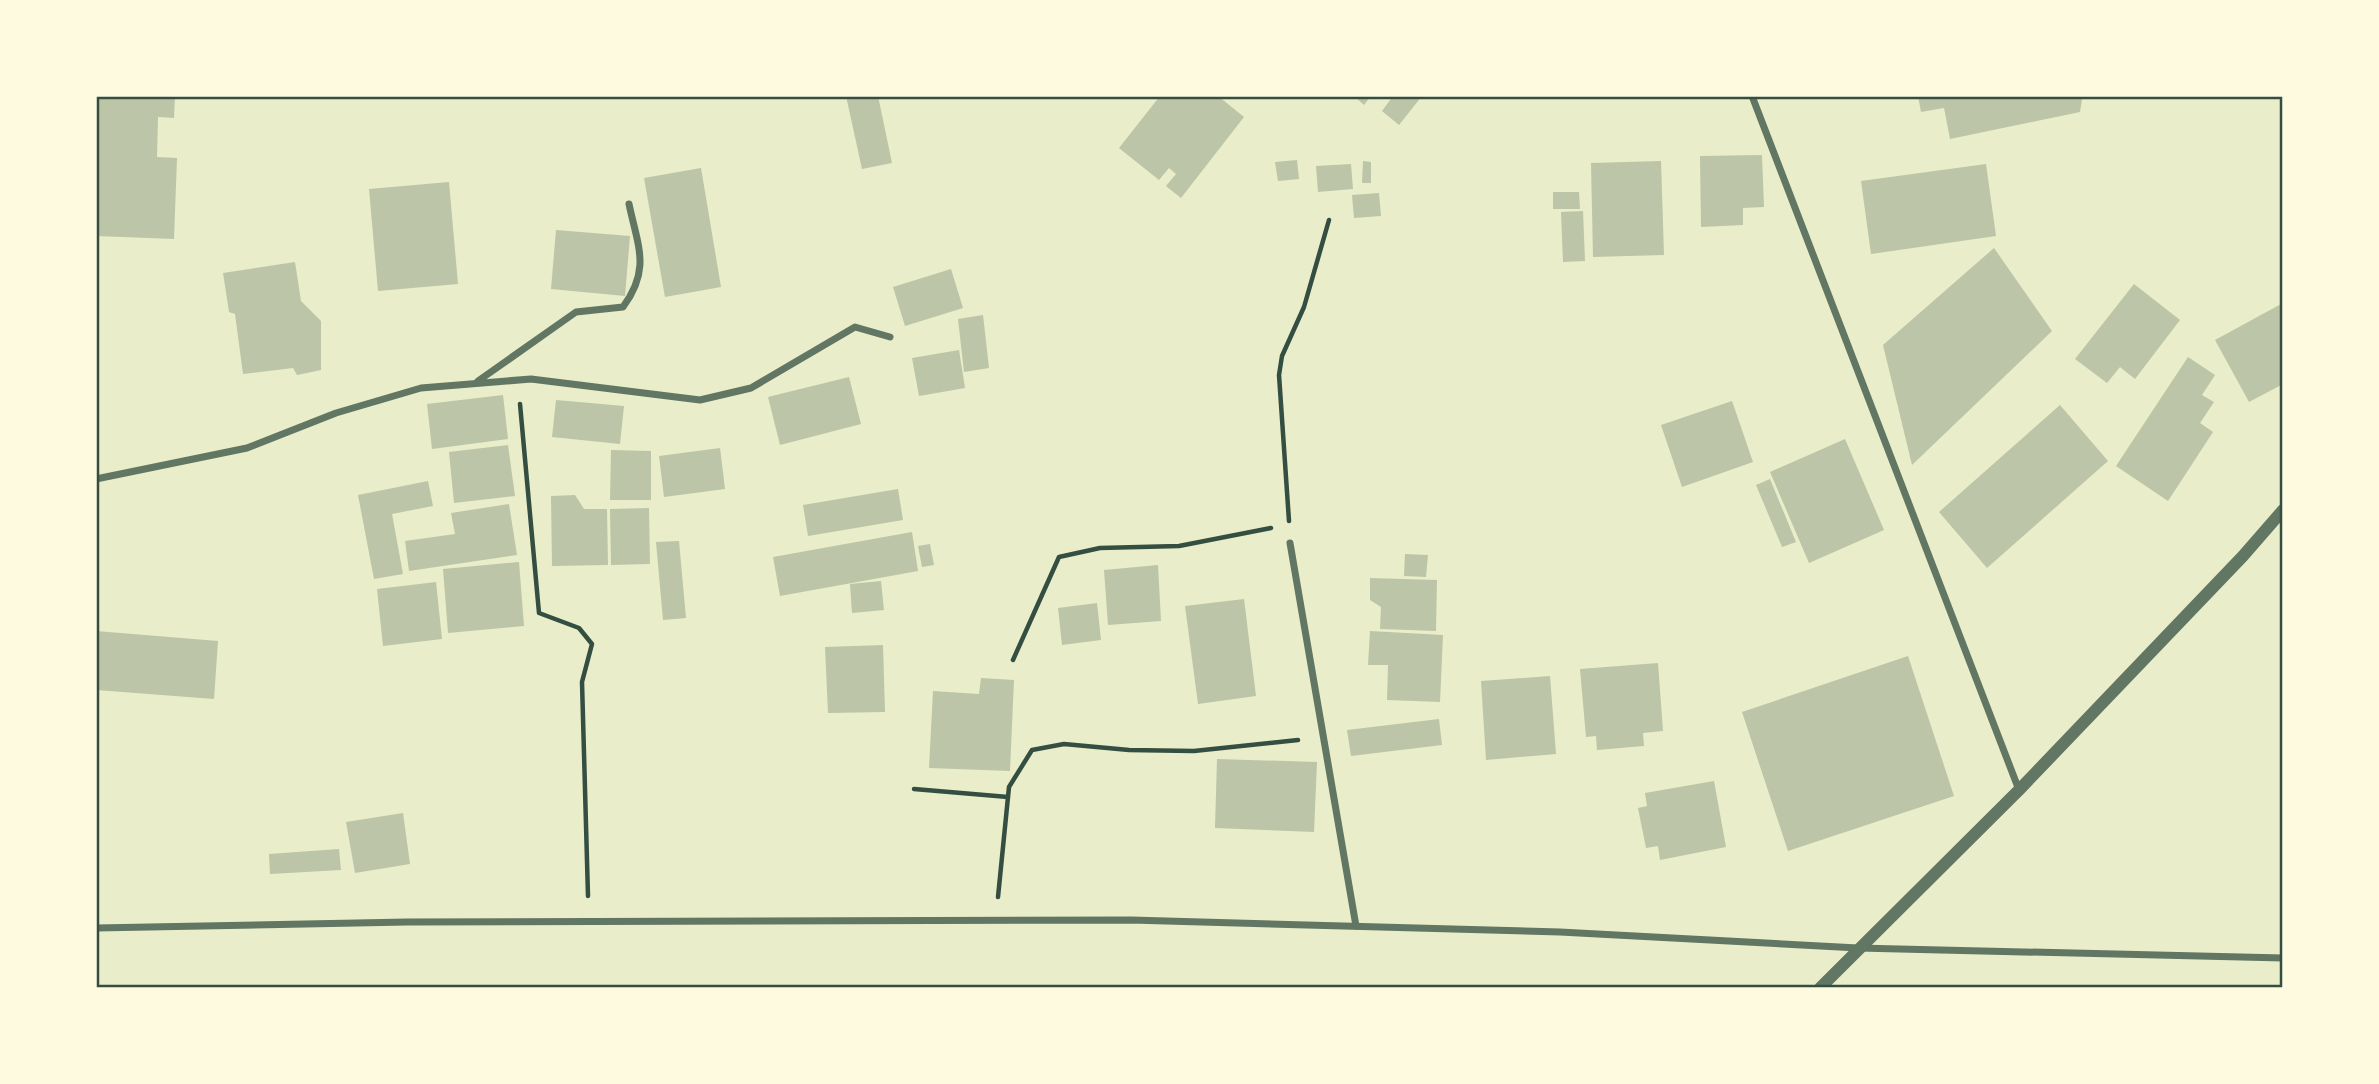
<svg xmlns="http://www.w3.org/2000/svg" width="2379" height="1084" font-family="Manrope,sans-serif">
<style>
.building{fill:#bcc5a7}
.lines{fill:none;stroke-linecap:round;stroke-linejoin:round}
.path{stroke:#344e41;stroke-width:4.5}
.minor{stroke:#617663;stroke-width:7}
.tertiary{stroke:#617663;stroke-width:12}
.neatline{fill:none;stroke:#344e41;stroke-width:2.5}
</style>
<rect width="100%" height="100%" fill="#e9edc9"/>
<g class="building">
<polygon points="103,96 175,96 174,118 158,117 157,157 177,158 174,239 96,236 96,98"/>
<polygon points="846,96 878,96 892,163 862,169"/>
<polygon points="1160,96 1218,96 1244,117 1181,198 1166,186 1176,174 1169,168 1159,180 1119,148"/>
<polygon points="1354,96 1371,96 1364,105"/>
<polygon points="1393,96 1422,96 1399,125 1382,111"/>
<polygon points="1918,96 2091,96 2091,97 2082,99 2080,112 1950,139 1944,108 1921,112"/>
<polygon points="1762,155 1764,207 1743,208 1743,225 1701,227 1700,156"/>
<polygon points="1297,160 1299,179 1278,181 1275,162"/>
<polygon points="1363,161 1371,162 1371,183 1362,183"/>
<polygon points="1661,161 1664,255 1593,257 1591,163"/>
<polygon points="1351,164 1353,189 1318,192 1316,166"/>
<polygon points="1986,164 1996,236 1871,254 1861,181"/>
<polygon points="701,168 721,287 665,297 644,178"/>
<polygon points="449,182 458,284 378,291 369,189"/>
<polygon points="1553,192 1579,192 1580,209 1553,209"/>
<polygon points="1379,193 1381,216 1354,218 1352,195"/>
<polygon points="1583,211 1585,261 1563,262 1561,212"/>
<polygon points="556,230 630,236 625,296 551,289"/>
<polygon points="1994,248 2052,331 1912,465 1883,345"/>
<polygon points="295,262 301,301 321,321 321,370 297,375 293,368 243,374 235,314 229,312 223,273"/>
<polygon points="951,269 963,308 905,326 893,287"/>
<polygon points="2134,284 2180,320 2135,379 2120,367 2107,383 2075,359"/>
<polygon points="2283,303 2283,384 2249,402 2215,340"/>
<polygon points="983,315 989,368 964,372 958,319"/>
<polygon points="959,350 965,388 919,396 912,358"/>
<polygon points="2188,357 2215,375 2202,395 2214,402 2200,423 2213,432 2168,501 2116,466"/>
<polygon points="849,377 861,424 780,445 768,397"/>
<polygon points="503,395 508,439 432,449 427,404"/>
<polygon points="556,400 624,406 620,444 552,437"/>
<polygon points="1732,401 1753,462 1682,487 1661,425"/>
<polygon points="2060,405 2108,461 1987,568 1939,512"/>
<polygon points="1845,439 1884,530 1809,563 1770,472"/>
<polygon points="508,445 515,496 454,503 449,452"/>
<polygon points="720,448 725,489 664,497 659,456"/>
<polygon points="611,450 651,451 651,500 610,500"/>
<polygon points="1770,479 1796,542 1782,547 1756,485"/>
<polygon points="428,481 433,506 392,514 403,574 374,579 358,495"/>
<polygon points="898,489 903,520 808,536 803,505"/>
<polygon points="575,495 584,509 607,509 608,565 552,566 551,496"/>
<polygon points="509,504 517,555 409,571 405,541 455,534 451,513"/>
<polygon points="649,508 650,564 611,565 610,509"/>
<polygon points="912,532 918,571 780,596 773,557"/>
<polygon points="679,541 686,618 663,620 656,542"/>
<polygon points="930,544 934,565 922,567 918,546"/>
<polygon points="1405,554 1428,555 1426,577 1404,576"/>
<polygon points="519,562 524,626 448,633 443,569"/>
<polygon points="1158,565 1161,621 1108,625 1104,570"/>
<polygon points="1370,578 1437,580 1436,631 1380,629 1381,607 1370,600"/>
<polygon points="881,581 884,610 852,613 850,584"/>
<polygon points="436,582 442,639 383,646 377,589"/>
<polygon points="1244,599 1256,696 1198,704 1185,606"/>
<polygon points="1097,603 1101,640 1062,645 1058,608"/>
<polygon points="96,631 218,641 214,699 96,690"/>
<polygon points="1370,631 1443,635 1440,702 1387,700 1388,665 1368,665"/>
<polygon points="883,645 885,712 828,713 825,647"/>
<polygon points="1908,656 1954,796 1788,851 1742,712"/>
<polygon points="1658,663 1663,731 1643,733 1644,746 1597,750 1596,736 1586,737 1580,669"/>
<polygon points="1550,676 1556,754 1486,760 1481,681"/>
<polygon points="981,678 1014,680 1010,771 929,768 933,691 979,694"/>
<polygon points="1439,719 1442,745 1351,756 1347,730"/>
<polygon points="1217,759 1317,762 1314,832 1215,828"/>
<polygon points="1714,781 1726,847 1660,860 1658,846 1646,848 1638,808 1647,806 1645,793"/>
<polygon points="403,813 410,864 355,873 346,822"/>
<polygon points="339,849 341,870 270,874 269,854"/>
</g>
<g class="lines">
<g class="path">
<polyline points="520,404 539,613 579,628 592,644 582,682 588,896"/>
<polyline points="1289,521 1279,375 1282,356 1304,307 1329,220"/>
<polyline points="1013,660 1059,557 1100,548 1179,546 1271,528"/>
<polyline points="914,789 1008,797"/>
<polyline points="998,897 1009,787 1032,750 1064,744 1129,750 1194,751 1298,740"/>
</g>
<g class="minor">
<polyline points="1752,96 2019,790"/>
<path d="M478 381 576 312 623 307C651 269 638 247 629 204"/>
<polyline points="96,479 247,448 336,413 421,388 531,379 700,400 751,388 855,327 890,337"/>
<polyline points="1290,543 1356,926"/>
<polyline points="96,928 407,922 1131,920 1560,932 1858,948 2283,958"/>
</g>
<polyline class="tertiary" points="1820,988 2019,790 2243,556 2283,510"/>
</g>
<rect width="2379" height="1084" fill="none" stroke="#fefae0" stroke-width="196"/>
<rect x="98" y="98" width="2183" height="888" class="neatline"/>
</svg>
